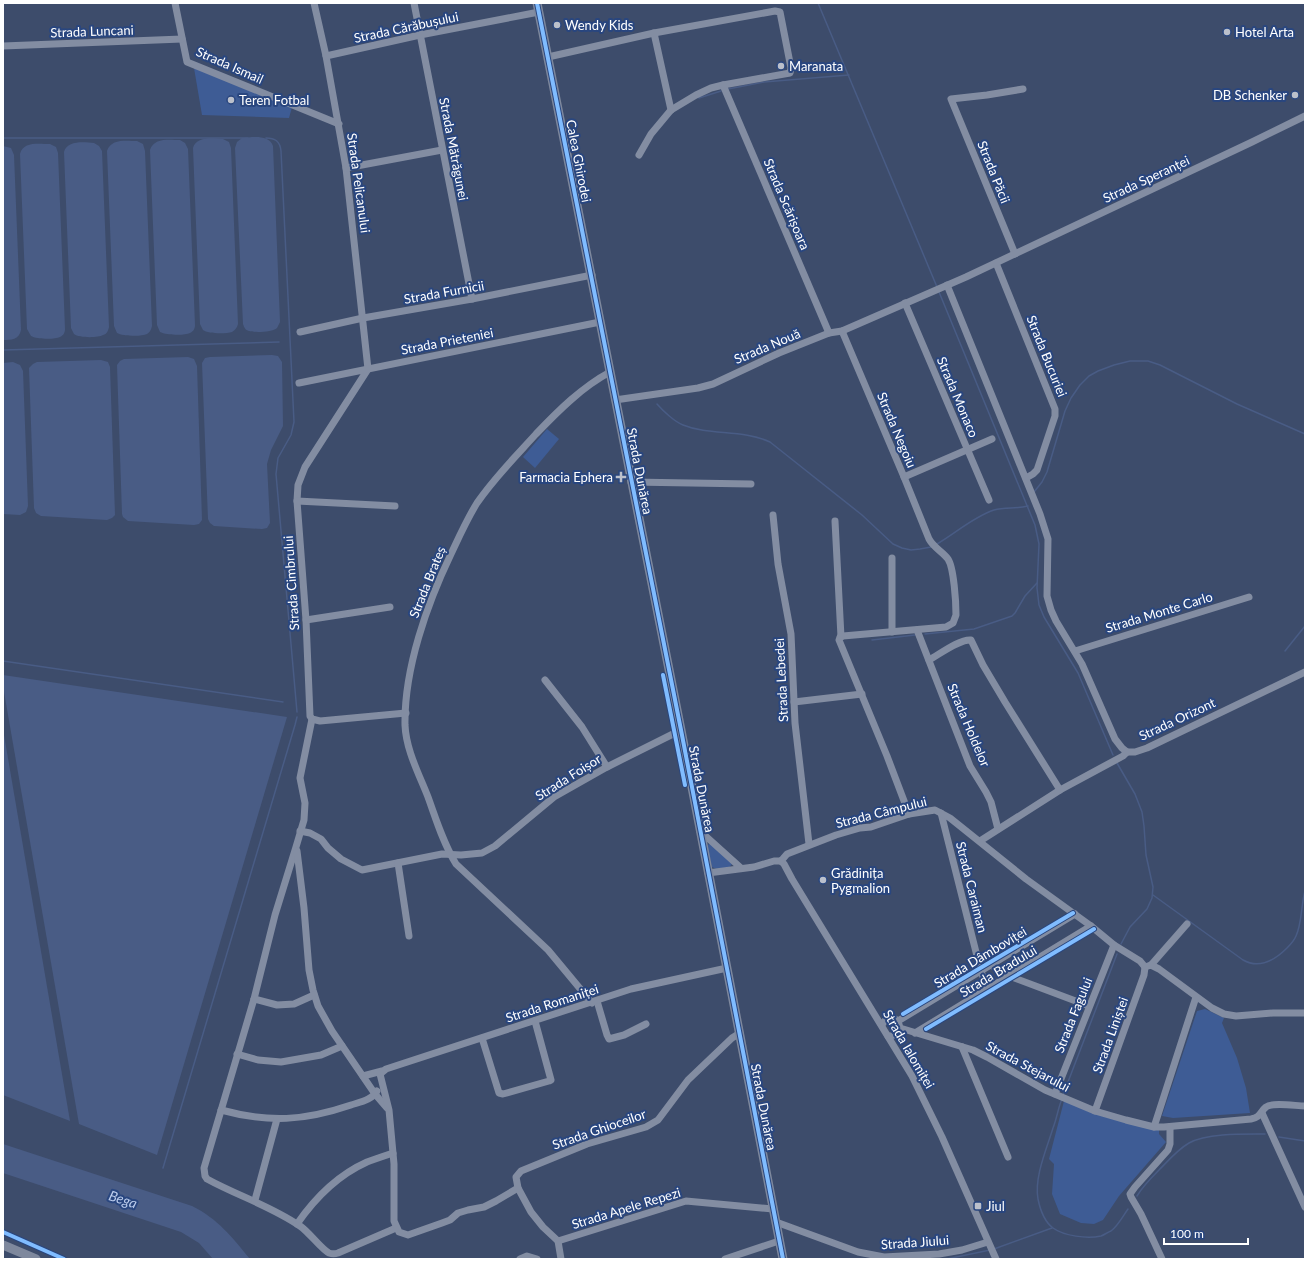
<svg xmlns="http://www.w3.org/2000/svg" width="1308" height="1262" font-family="Lato,sans-serif">
<style>
.green{fill:#3e5c95}
.water{fill:#495c85}
.lines{fill:none;stroke-linecap:round;stroke-linejoin:round}
.stream{stroke:#495c85;stroke-width:1.5}
.street{stroke:#838da2;stroke-width:7}
.secondary{stroke:#7e889d;stroke-width:9}
.cycleway-casing{stroke:#29467f;stroke-width:6}
.cycleway{stroke:#80bcff;stroke-width:4}
.poi-dot{fill:#bbc0cb;stroke:#29467f;stroke-width:1.5}
.labels{text-anchor:middle;dominant-baseline:central;stroke-width:4;stroke-linejoin:round;paint-order:stroke}
.poi-label{font-size:13px;fill:#fff;stroke:#29467f;text-anchor:start}
.street-label{font-size:13px;fill:#fff;stroke:#29467f}
.water-label{font-size:14px;font-style:italic;fill:#bccded;stroke:#29467f}
</style>
<rect width="100%" height="100%" fill="#3d4c6b"/>
<g class="green">
<polygon points="194,68 292,107 289,118 202,115"/>
<polygon points="547,429 559,439 535,468 523,457"/>
<path d="M709 844H711L732 864C728 871 718 870 712 867L707 846Z"/>
<polygon points="1205,1009 1224,1018 1222,1023 1237,1058 1246,1088 1250,1113 1173,1118 1162,1116 1197,1011"/>
<polygon points="1064,1101 1159,1129 1159,1134 1166,1142 1119,1196 1103,1220 1094,1224 1081,1223 1060,1214 1052,1194 1054,1164 1049,1159"/>
</g>
<g class="water">
<path d="M242 138C252 137 269 134 273 146L280 322 277 328C273 332 255 333 249 331 245 330 244 327 243 324L235 148 237 142Z"/>
<path d="M223 139 229 142 231 148 238 324C237 328 235 330 232 332 226 334 208 334 203 330L200 324 193 148C196 136 213 138 223 139Z"/>
<path d="M180 140 185 143 188 149 195 325C195 328 194 331 190 333 184 336 166 335 160 332L157 325 150 150C154 137 170 140 180 140Z"/>
<path d="M137 141 143 144 145 151 152 326C151 330 150 332 147 334 141 337 122 336 117 333L114 326 107 151C111 138 127 141 137 141Z"/>
<path d="M94 143 99 146 102 151 109 327C108 331 107 334 103 335 98 338 79 338 74 334L71 328 64 152C67 140 84 142 94 143Z"/>
<path d="M50 144 56 147 58 153 65 329C65 332 64 335 60 337 54 340 36 339 31 336L27 329 20 154C23 141 39 144 50 144Z"/>
<path d="M3 146 11 148 14 155 21 330C19 340 11 340 3 340Z"/>
<polygon points="272,355 278,356 282,362 283,426 271,450 267,464 270,523 267,528 262,529 214,526 210,523 208,519 202,363 205,358 210,357"/>
<polygon points="188,357 194,359 197,366 202,520 199,524 194,525 128,521 123,517 122,514 117,365 120,361 124,359"/>
<polygon points="101,360 108,362 110,367 115,515 112,518 107,520 41,516 36,513 34,508 29,368 33,364 37,362"/>
<polygon points="13,362 20,365 23,371 28,506 26,512 20,515 3,514 3,363"/>
<polygon points="3,675 287,717 157,1155 79,1124 3,686"/>
<polygon points="3,729 70,1121 3,1095"/>
<path d="M3 1144 192 1206C218 1219 232 1237 250 1259H213L199 1243 181 1232 3 1173Z"/>
</g>
<g class="lines">
<g class="stream">
<polyline points="818,3 937,287"/>
<polyline points="876,3 937,3"/>
<polyline points="728,89 764,82 849,75"/>
<polyline points="699,98 721,91"/>
<polyline points="3,138 248,138"/>
<path d="M266 138C275 138 280 141 281 151L294 422 291 435 278 458 276 474 297 712"/>
<polyline points="939,292 1035,525 1039,544 1037,588 1039,605 1044,617 1078,673 1113,755"/>
<polyline points="3,350 279,342"/>
<path d="M657 404C663 411 675 422 683 425 710 436 742 429 770 442L862 515 893 544 902 548 911 550 920 549 931 547"/>
<polyline points="1034,492 1042,482 1047,472 1065,411 1071,398 1080,385 1089,376 1098,371 1114,365 1130,361 1148,361 1160,365 1237,404 1305,434"/>
<path d="M937 544C956 533 973 517 994 510 1005 507 1016 509 1028 506"/>
<polyline points="925,634 974,629 1012,616 1015,613 1025,596 1037,583"/>
<polyline points="872,640 915,635"/>
<polyline points="1285,651 1305,626"/>
<polyline points="3,661 283,702"/>
<polyline points="1117,763 1135,794 1142,812 1144,826 1146,855 1153,887 1152,898 1147,909 1130,927 1121,944"/>
<path d="M1153 895 1243 960C1259 969 1275 960 1287 948 1290 945 1294 941 1296 936 1302 923 1301 905 1305 891"/>
<polyline points="1063,1095 1117,954"/>
<path d="M1062 1099C1058 1108 1057 1118 1053 1128 1047 1148 1034 1177 1038 1199 1040 1209 1045 1222 1053 1228 1064 1236 1087 1239 1101 1236 1104 1235 1108 1232 1111 1231 1118 1226 1123 1216 1128 1209"/>
<polyline points="1279,1137 1305,1141"/>
<polyline points="163,1168 295,725 297,717"/>
<path d="M1137 1196C1143 1186 1151 1178 1159 1170 1168 1161 1177 1150 1189 1143 1207 1133 1244 1134 1265 1134"/>
<polyline points="994,1249 1052,1228"/>
<polyline points="947,1259 990,1250"/>
</g>
<g class="street">
<polyline points="175,3 187,62 339,124"/>
<polyline points="314,3 326,56 346,168 368,369 305,467 298,485 297,501 306,620 310,716 312,719 320,721 406,713"/>
<polyline points="414,3 472,299"/>
<polyline points="654,33 671,110"/>
<polyline points="3,46 182,39"/>
<polyline points="326,56 420,35 539,12"/>
<polyline points="548,57 654,33 775,11 780,12 791,68 790,73 723,85 711,88 696,95 671,110 651,134 639,155"/>
<polyline points="723,85 829,333"/>
<polyline points="346,168 442,150"/>
<polyline points="1015,254 951,99 987,95 1023,89"/>
<polyline points="996,263 1055,409 1055,416 1037,470 1033,474 1026,478"/>
<polyline points="947,285 1040,514 1048,539 1047,596 1051,610 1056,621 1082,664 1115,739 1122,748 1127,752"/>
<polyline points="905,303 989,500"/>
<path d="M842 331 904 477 929 539C934 548 943 552 948 559 954 568 956 603 956 615L953 623 946 627 843 636 840 637 839 640 887 756 909 814"/>
<polyline points="300,332 363,318 472,299 592,275"/>
<polyline points="299,383 600,322"/>
<polyline points="615,400 698,388 713,384 779,353 829,333 842,331 966,277 1252,142 1305,116"/>
<polyline points="904,477 992,439"/>
<polyline points="631,482 751,484"/>
<polyline points="297,501 395,506"/>
<polyline points="773,515 778,564 791,634 795,723 809,844"/>
<polyline points="835,521 841,637"/>
<polyline points="892,558 892,632"/>
<polyline points="306,620 390,607"/>
<polyline points="917,630 970,766 986,792 991,802 998,829"/>
<polyline points="1075,651 1249,597"/>
<path d="M929 660C940 654 959 639 971 640L983 665 1005 702 1060 790"/>
<polyline points="545,680 582,727 607,767"/>
<polyline points="794,702 862,694"/>
<path d="M312 719 300 778 305 803 304 820 296 847 275 915 254 999 204 1168 205 1176 207 1179C238 1196 271 1206 300 1226 309 1232 322 1250 329 1253 332 1254 335 1254 338 1253L396 1228"/>
<polyline points="941,813 980,968 987,989"/>
<polyline points="300,831 310,833 321,839 328,848 341,859 362,870 442,854 461,855 482,853 495,846 554,797 607,767 681,730"/>
<polyline points="700,831 741,868"/>
<polyline points="980,841 1060,790 1123,756 1127,752 1135,752 1147,748 1305,672"/>
<polyline points="297,851 304,908 309,970 313,990 318,1006 332,1031 375,1094 387,1108"/>
<polyline points="781,861 784,864 792,879 912,1076 942,1137 996,1259"/>
<polyline points="781,861 787,854 836,835 860,828 871,827 909,814 935,810 950,818 1026,879 1091,926 1114,945 1140,961 1145,967"/>
<polyline points="398,863 409,936"/>
<polyline points="708,873 754,867 774,861 781,861"/>
<polyline points="991,965 1009,976 1089,1006"/>
<polyline points="1151,965 1187,924"/>
<polyline points="1145,967 1151,965 1159,969 1212,1008 1224,1014 1236,1016 1273,1013 1305,1013"/>
<polyline points="254,999 277,1005 294,1004 314,995"/>
<polyline points="597,1001 607,1035 609,1039 624,1035 646,1024"/>
<path d="M592 1003 548 950 456 864C443 843 436 819 428 797 419 774 406 750 405 725 404 669 427 604 451 554 459 537 467 519 477 503 494 478 516 456 536 434 558 411 582 387 610 372"/>
<polyline points="898,1021 1075,914"/>
<path d="M882 1025C893 1004 912 1036 888 1036"/>
<path d="M900 1028 973 1050 987 1057 1045 1090 1095 1111 1126 1120 1154 1127H1164L1251 1119C1261 1117 1260 1112 1266 1107 1273 1102 1296 1106 1305 1106"/>
<polyline points="915,1033 1091,926"/>
<polyline points="482,1038 499,1093 503,1094 549,1081 551,1080 535,1021"/>
<polyline points="962,1047 1008,1157"/>
<polyline points="237,1054 258,1060 281,1062 321,1055 342,1046"/>
<polyline points="363,1076 382,1071"/>
<polyline points="1055,1094 1114,945"/>
<path d="M221 1110C269 1123 304 1121 351 1105 360 1102 372 1100 377 1091"/>
<polyline points="1095,1111 1144,975 1145,967"/>
<polyline points="1262,1113 1305,1207"/>
<polyline points="1154,1127 1196,997"/>
<polyline points="518,1188 496,1201 484,1207 468,1210 458,1213 450,1220 442,1223 408,1235 399,1232 394,1221 394,1164 389,1110 380,1074 386,1069 631,989 727,968"/>
<polyline points="255,1200 277,1119"/>
<polyline points="776,1222 858,1252 884,1257 939,1254 962,1250 988,1242"/>
<path d="M297 1224C315 1198 338 1175 367 1162 375 1159 384 1156 393 1153"/>
<polyline points="558,1241 686,1201 773,1209"/>
<polyline points="520,1259 527,1256 537,1259"/>
<polyline points="561,1259 558,1241 543,1227 531,1212 518,1188 516,1177 521,1171 587,1144 646,1127 658,1120 688,1080 732,1038 740,1033"/>
<polyline points="725,1259 779,1241"/>
<polyline points="1162,1259 1141,1214 1131,1197 1130,1194 1135,1187 1168,1150 1170,1144 1170,1127"/>
</g>
<g class="secondary">
<polyline points="537,3 681,730 783,1259"/>
<polyline points="3,1245 36,1259"/>
</g>
<g class="cycleway-casing">
<g id="cycleway">
<polyline points="537,3 681,730 783,1259"/>
<polyline points="663,675 685,785"/>
<polyline points="903,1014 1073,913"/>
<polyline points="926,1029 1094,929"/>
<polyline points="3,1232 64,1259"/>
</g>
</g>
<use href="#cycleway" class="cycleway"/>
</g>
<g class="poi-dot">
<circle cx="557" cy="25" r="4"/>
<circle cx="1227" cy="32" r="4"/>
<circle cx="781" cy="66" r="4"/>
<circle cx="1295" cy="95" r="4"/>
<circle cx="231" cy="100" r="4"/>
<path d="M619 471h4v4h4v4h-4v4h-4v-4h-4v-4h4z"/>
<circle cx="823" cy="880" r="4"/>
<rect x="974" y="1202" width="8" height="8" rx="2"/>
</g>
<g class="labels">
<g class="poi-label">
<text x="565" y="25">Wendy Kids</text>
<text x="1235" y="32">Hotel Arta</text>
<text x="789" y="66">Maranata</text>
<text x="1287" y="95" text-anchor="end">DB Schenker</text>
<text x="239" y="100">Teren Fotbal</text>
<text x="613" y="477" text-anchor="end">Farmacia Ephera</text>
<text x="831" y="873">Grădinița<tspan x="831" dy="15">Pygmalion</tspan></text>
<text x="986" y="1206">Jiul</text>
</g>
<g class="street-label">
<text transform="translate(406 27) rotate(-12)">Strada Cărăbușului</text>
<text transform="translate(92 31) rotate(-2)">Strada Luncani</text>
<text transform="translate(230 65) rotate(24)">Strada Ismail</text>
<text transform="translate(454 149) rotate(79)">Strada Mătrăgunei</text>
<text transform="translate(579 161) rotate(79)">Calea Ghirodei</text>
<text transform="translate(994 172) rotate(68)">Strada Păcii</text>
<text transform="translate(1146 179) rotate(-25)">Strada Speranței</text>
<text transform="translate(359 183) rotate(82)">Strada Pelicanului</text>
<text transform="translate(787 204) rotate(67)">Strada Scărișoara</text>
<text transform="translate(444 292) rotate(-10)">Strada Furnicii</text>
<text transform="translate(447 341) rotate(-11)">Strada Prieteniei</text>
<text transform="translate(767 346) rotate(-23)">Strada Nouă</text>
<text transform="translate(1047 356) rotate(68)">Strada Bucuriei</text>
<text transform="translate(958 397) rotate(67)">Strada Monaco</text>
<text transform="translate(897 430) rotate(67)">Strada Negoiu</text>
<text transform="translate(640 471) rotate(79)">Strada Dunărea</text>
<text transform="translate(427 582) rotate(-68)">Strada Brateș</text>
<text transform="translate(291 583) rotate(-94)">Strada Cimbrului</text>
<text transform="translate(1159 612) rotate(-17)">Strada Monte Carlo</text>
<text transform="translate(781 680) rotate(-93)">Strada Lebedei</text>
<text transform="translate(1177 719) rotate(-25)">Strada Orizont</text>
<text transform="translate(969 725) rotate(67)">Strada Holdelor</text>
<text transform="translate(568 777) rotate(-32)">Strada Foișor</text>
<text transform="translate(702 789) rotate(79)">Strada Dunărea</text>
<text transform="translate(881 812) rotate(-14)">Strada Câmpului</text>
<text transform="translate(972 887) rotate(76)">Strada Caraiman</text>
<text transform="translate(980 957) rotate(-31)">Strada Dâmboviței</text>
<text transform="translate(998 971) rotate(-31)">Strada Bradului</text>
<text transform="translate(552 1003) rotate(-18)">Strada Romaniței</text>
<text transform="translate(1073 1015) rotate(-68)">Strada Fagului</text>
<text transform="translate(1110 1035) rotate(-70)">Strada Liniștei</text>
<text transform="translate(909 1049) rotate(60)">Strada Ialomiței</text>
<text transform="translate(1028 1066) rotate(28)">Strada Stejarului</text>
<text transform="translate(764 1107) rotate(79)">Strada Dunărea</text>
<text transform="translate(599 1129) rotate(-19)">Strada Ghioceilor</text>
<text transform="translate(626 1208) rotate(-17)">Strada Apele Repezi</text>
<text transform="translate(915 1242) rotate(-4)">Strada Jiului</text>
</g>
<g class="water-label">
<text transform="translate(123 1199) rotate(18)">Bega</text>
</g>
</g>
<rect width="1308" height="1262" fill="none" stroke="#ffffff" stroke-width="8"/>
<path d="M1164 1238v6h84v-6" fill="none" stroke="#ffffff" stroke-width="2"/>
<text x="1170" y="1238" font-size="12" fill="#ffffff" stroke="#29467f" stroke-width="3" paint-order="stroke">100 m</text>
</svg>
